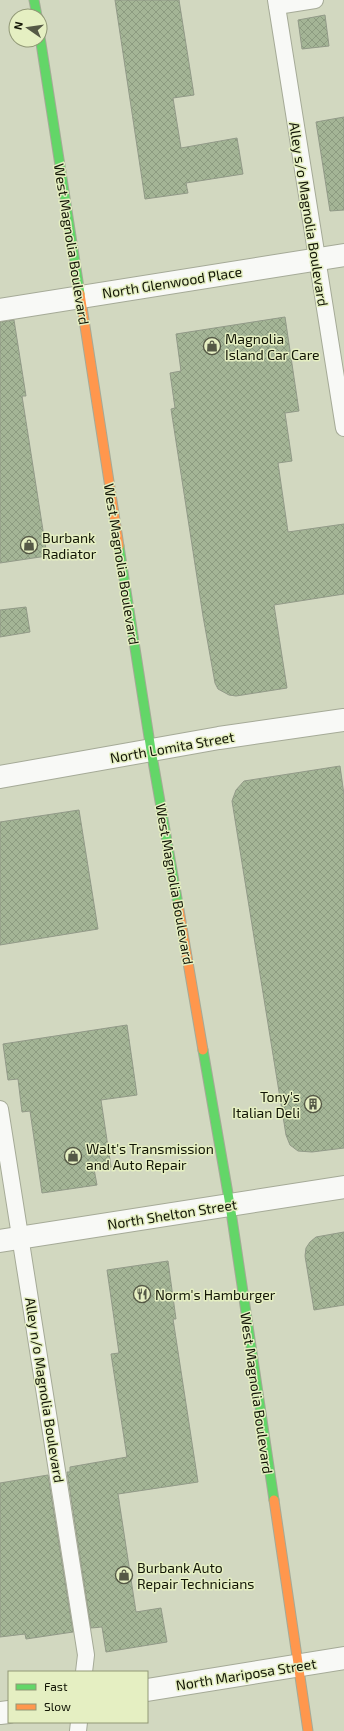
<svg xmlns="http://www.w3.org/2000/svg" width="344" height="1731" font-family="'Exo 2',sans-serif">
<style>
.building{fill:url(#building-cross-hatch);stroke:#929a88}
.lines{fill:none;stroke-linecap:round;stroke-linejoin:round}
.lane-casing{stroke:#a5aa97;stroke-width:18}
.street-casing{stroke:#a5aa97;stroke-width:24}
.fast-casing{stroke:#a5aa97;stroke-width:11}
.slow-casing{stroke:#a5aa97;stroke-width:11}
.lane{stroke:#f8f9f6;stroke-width:16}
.street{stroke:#f8f9f6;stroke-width:22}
.fast{stroke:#63d668;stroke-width:9}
.slow{stroke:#ff974d;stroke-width:9}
.labels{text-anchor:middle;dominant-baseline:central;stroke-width:3;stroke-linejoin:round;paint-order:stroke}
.street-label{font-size:14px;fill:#121505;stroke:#e5efc2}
.poi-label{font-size:14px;fill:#121505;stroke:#e5efc2;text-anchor:start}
</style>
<defs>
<pattern id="building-cross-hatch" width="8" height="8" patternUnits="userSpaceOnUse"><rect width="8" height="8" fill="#a4b596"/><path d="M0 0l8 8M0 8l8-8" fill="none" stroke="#8c9b80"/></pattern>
</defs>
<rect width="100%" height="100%" fill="#d2d8c0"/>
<g class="building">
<polygon points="115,0 179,0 194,95 173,98 181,148 237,138 243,174 186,183 188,193 145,199"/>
<polygon points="325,15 329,46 302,49 298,20"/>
<polygon points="344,117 344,210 330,211 316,122"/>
<polygon points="285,317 299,411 285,413 292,461 278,463 288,532 344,524 344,594 274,605 287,688 236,696 229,695 218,689 215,683 203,616 171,409 175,408 170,373 181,371 176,334"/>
<polygon points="14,320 26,396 22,396 47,556 0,563 0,322"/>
<polygon points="26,607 30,632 0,637 0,610"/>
<polygon points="340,766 344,795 344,1148 312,1152 298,1151 290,1145 286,1135 232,801 236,790 244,781"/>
<polygon points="79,810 98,929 0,945 0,822"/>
<polygon points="127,1025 137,1095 101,1100 111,1167 94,1169 97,1185 42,1193 30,1111 22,1112 18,1079 8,1080 3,1044"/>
<polygon points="344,1232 344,1305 314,1310 305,1256 306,1248 310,1242 316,1237"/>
<polygon points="168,1261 176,1319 173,1319 198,1482 118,1494 136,1612 161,1608 167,1642 106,1652 102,1627 91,1628 67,1472 70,1472 70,1467 127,1457 111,1354 119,1353 107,1270"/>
<polygon points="48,1475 73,1632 26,1639 25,1634 0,1637 0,1483"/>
</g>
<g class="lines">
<g class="lane-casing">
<g id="lane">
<polyline points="276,0 344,428"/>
<polyline points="277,6 315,0"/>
<polyline points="0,1109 86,1655 84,1672"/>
<polyline points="78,1731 79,1722"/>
</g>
</g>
<g class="street-casing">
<g id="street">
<polyline points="0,310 344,255"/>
<polyline points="0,777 219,738 344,720"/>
<polyline points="0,1241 344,1187"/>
<polyline points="147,1690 344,1658"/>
<polyline points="0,1713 9,1712"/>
</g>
</g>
<g class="fast-casing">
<g id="fast">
<polyline points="34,0 37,16"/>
<polyline points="40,37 80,294"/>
<polyline points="119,546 151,750 178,904"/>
<polyline points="203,1050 230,1205 274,1500"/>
</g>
</g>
<g class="slow-casing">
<g id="slow">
<polyline points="80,294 119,546"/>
<polyline points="178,904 203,1050"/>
<polyline points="274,1500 308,1731"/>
</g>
</g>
<use href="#lane" class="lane"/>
<use href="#street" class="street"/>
<use href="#fast" class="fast"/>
<use href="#slow" class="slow"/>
</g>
<defs>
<g id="shop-ring" transform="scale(0.9)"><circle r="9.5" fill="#e5efc2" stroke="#555946" stroke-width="1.5"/><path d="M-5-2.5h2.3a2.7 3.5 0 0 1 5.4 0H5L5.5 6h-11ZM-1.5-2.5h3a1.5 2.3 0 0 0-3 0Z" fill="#555946"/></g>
<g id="building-ring" transform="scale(0.9)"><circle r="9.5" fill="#e5efc2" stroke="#555946" stroke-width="1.5"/><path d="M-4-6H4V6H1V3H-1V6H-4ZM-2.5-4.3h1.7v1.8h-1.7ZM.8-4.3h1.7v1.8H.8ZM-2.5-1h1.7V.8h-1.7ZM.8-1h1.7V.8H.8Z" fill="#555946"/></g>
<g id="restaurant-ring" transform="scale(0.9)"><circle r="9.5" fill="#e5efc2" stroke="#555946" stroke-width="1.5"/><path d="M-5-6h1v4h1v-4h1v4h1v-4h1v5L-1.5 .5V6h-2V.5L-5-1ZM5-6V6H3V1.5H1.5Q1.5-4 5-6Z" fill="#555946"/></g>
</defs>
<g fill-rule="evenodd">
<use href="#shop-ring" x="212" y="346"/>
<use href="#shop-ring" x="29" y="545"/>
<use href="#building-ring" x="313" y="1104"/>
<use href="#shop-ring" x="73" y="1156"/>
<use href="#restaurant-ring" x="142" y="1294"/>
<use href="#shop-ring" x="124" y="1575"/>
</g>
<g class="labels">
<g class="street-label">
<text transform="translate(309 214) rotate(81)">Alley s/o Magnolia Boulevard</text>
<text transform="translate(72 244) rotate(81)">West Magnolia Boulevard</text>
<text transform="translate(172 282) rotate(-9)">North Glenwood Place</text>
<text transform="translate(122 564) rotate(81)">West Magnolia Boulevard</text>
<text transform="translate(172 747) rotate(-10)">North Lomita Street</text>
<text transform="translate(175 884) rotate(80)">West Magnolia Boulevard</text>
<text transform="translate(172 1214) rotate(-9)">North Shelton Street</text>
<text transform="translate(45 1390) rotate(81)">Alley n/o Magnolia Boulevard</text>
<text transform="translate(257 1393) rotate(82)">West Magnolia Boulevard</text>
<text transform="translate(246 1674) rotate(-9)">North Mariposa Street</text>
</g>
<g class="poi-label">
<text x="225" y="338">Magnolia<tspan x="225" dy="16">Island Car Care</tspan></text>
<text x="42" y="537">Burbank<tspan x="42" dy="16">Radiator</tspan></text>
<text x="300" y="1096" text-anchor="end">Tony's<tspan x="300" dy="16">Italian Deli</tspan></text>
<text x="86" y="1148">Walt's Transmission<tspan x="86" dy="16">and Auto Repair</tspan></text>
<text x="155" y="1294">Norm's Hamburger</text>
<text x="137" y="1567">Burbank Auto<tspan x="137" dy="16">Repair Technicians</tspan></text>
</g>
</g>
<rect x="8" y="1671" width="140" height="52" fill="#e5efc2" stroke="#919876"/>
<rect x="16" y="1684" width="20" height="6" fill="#63d668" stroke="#919876"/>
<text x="44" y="1691" font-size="12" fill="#121505">Fast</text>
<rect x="16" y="1704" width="20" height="6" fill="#ff974d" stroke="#919876"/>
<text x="44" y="1711" font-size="12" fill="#121505">Slow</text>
<g transform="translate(28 28) rotate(283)"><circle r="19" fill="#e5efc2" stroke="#919876"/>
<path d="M0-3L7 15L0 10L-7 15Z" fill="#555946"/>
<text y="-6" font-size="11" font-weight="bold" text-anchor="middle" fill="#121505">N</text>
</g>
</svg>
